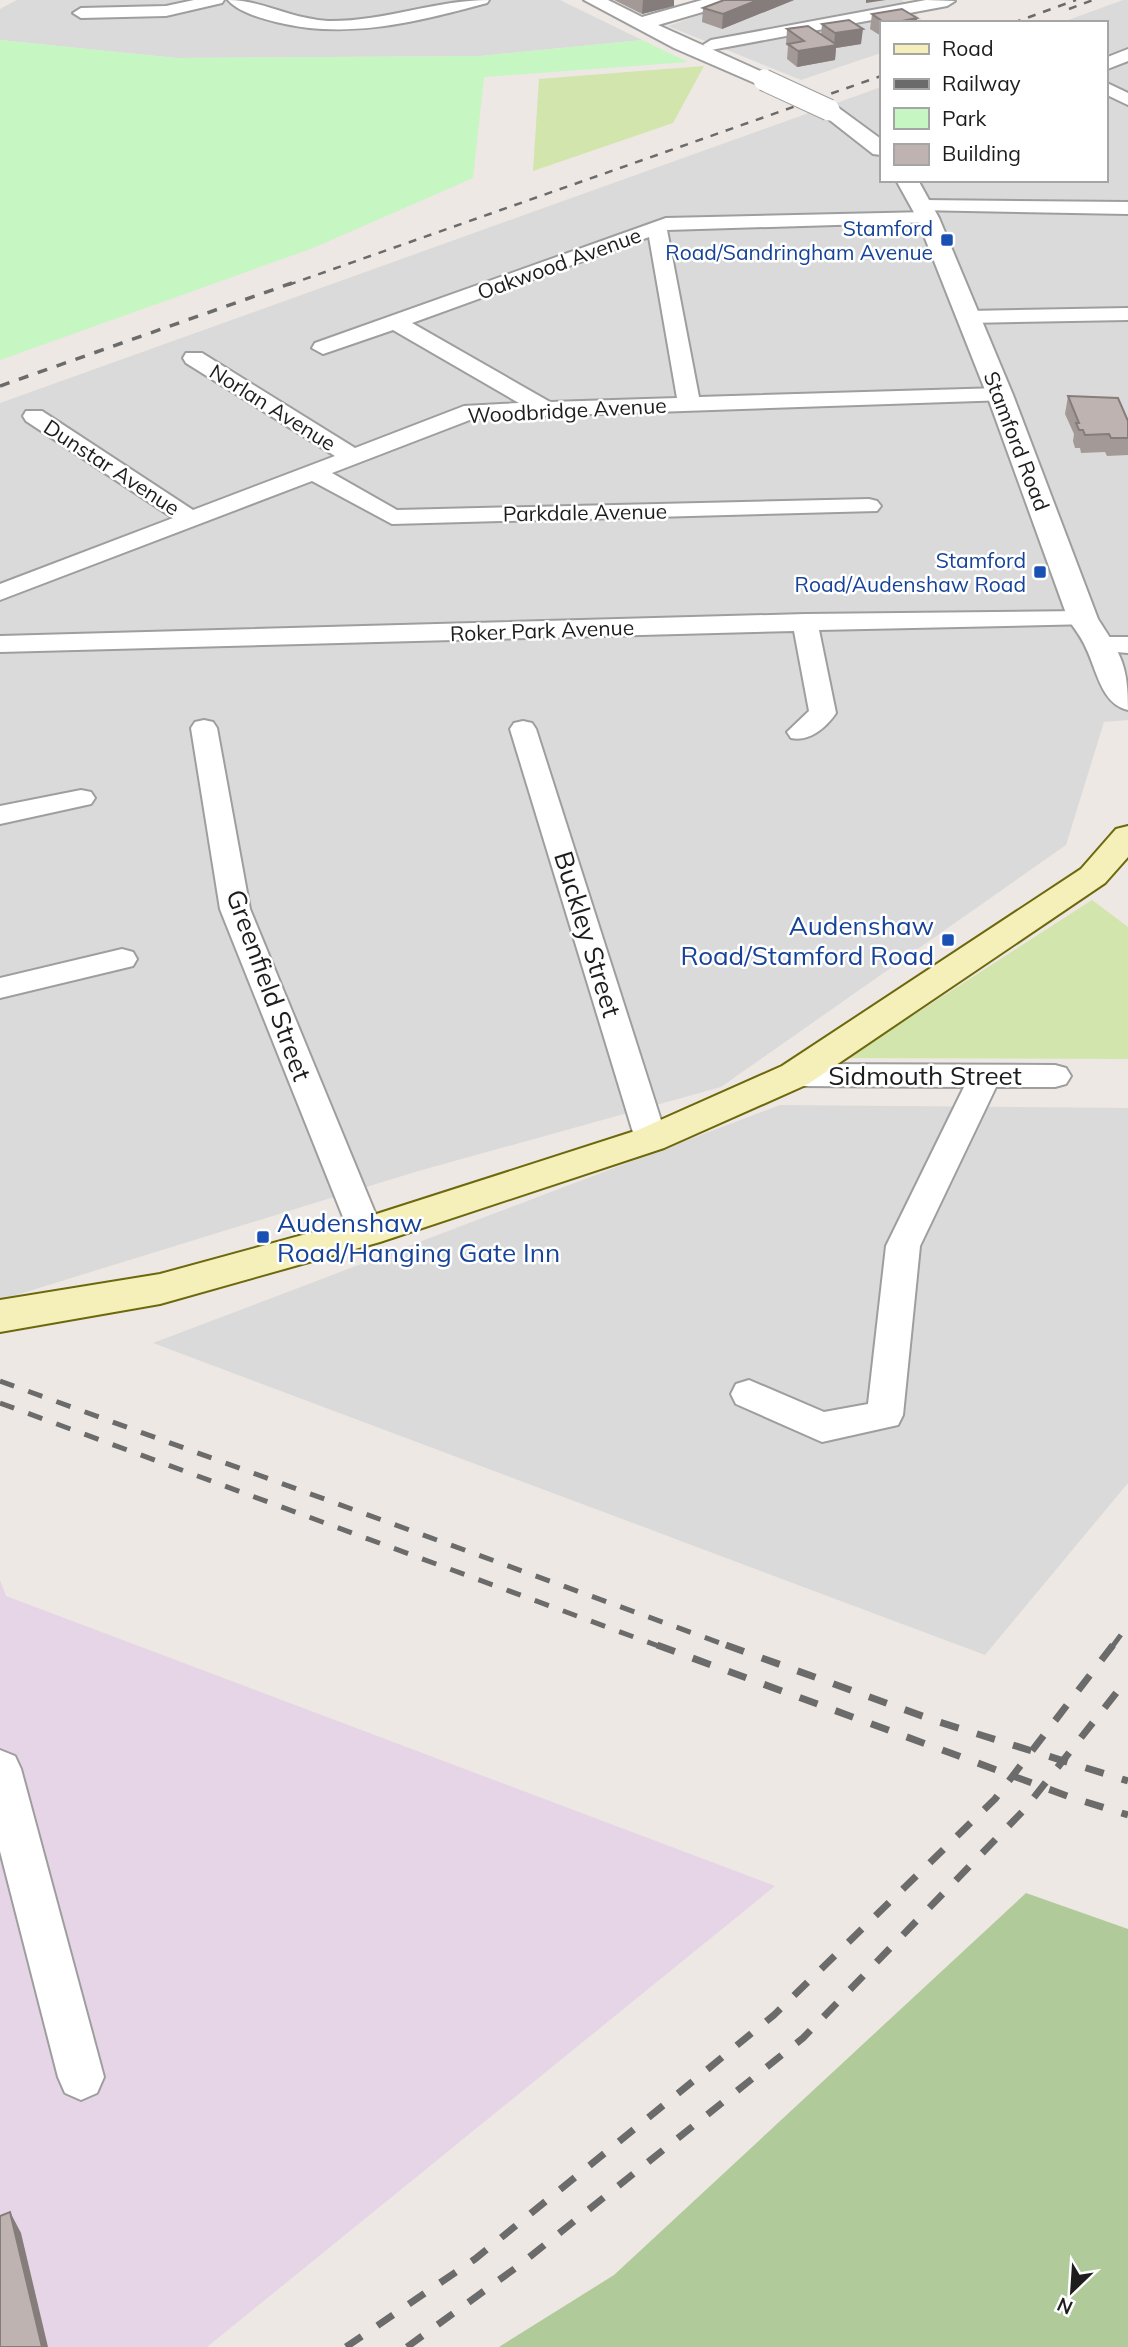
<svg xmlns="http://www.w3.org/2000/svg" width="1128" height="2347" font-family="Mulish,sans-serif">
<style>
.residential{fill:#dbdada}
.industrial{fill:#e6d5e6}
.grass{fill:#d1e5ac}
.forest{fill:#b0ca9a}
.park{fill:#c6f6c2}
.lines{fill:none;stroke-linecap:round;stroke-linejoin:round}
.minor-casing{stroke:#9e9e9e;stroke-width:4}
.tertiary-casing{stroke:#9e9e9e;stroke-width:4}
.secondary-casing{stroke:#6c680b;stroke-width:4}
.minor{fill:#fff;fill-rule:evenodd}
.tertiary{fill:#fff;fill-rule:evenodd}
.secondary{fill:#f5efb9;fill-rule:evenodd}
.rail-far3{stroke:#6b6b6b;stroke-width:2.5;stroke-dasharray:8 8;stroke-linecap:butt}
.rail-far2{stroke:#6b6b6b;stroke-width:3.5;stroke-dasharray:10 10;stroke-linecap:butt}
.rail-far1{stroke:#6b6b6b;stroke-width:5;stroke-dasharray:15 15;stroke-linecap:butt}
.rail{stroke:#6b6b6b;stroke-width:7;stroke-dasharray:19 19;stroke-linecap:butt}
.tertiary-bridge-casing{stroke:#9e9e9e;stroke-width:23;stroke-linecap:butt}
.tertiary-bridge{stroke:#fff;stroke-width:21}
.wall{fill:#a39a97}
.shaded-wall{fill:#857d7b}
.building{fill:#beb3b0;stroke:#857d7b;stroke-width:2}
.transit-dot{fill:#1a4fb4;stroke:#fff;stroke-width:2.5}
.labels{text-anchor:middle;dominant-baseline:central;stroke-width:5;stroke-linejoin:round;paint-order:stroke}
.far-transit-label{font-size:21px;fill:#164399;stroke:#fff;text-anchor:end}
.far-street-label{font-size:21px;fill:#1d1d1d;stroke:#fff}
.transit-label{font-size:26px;fill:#164399;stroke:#fff;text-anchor:end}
.street-label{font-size:26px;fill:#1d1d1d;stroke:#fff}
</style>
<rect width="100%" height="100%" fill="#ede8e3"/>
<g class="residential">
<polygon points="17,0 560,0 642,40 480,56 176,58 0,40 0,9"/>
<polygon points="743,0 902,0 925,23 881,23 881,53 801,80 668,26"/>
<polygon points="1123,0 1128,0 1128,720 1104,722 1066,845 721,1087 415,1172 0,1300 0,403 881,87 881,180 1105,180 1105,23 1060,23"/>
<polygon points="780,1105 1128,1108 1128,1483 985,1655 153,1343"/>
</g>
<polygon class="industrial" points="0,1580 6,1596 775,1886 207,2347 0,2347"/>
<g class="grass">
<polygon points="704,66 673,123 533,171 539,79"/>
<polygon points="1092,900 1128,927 1128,1059 847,1058"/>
</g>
<polygon class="forest" points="1026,1893 1128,1929 1128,2347 499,2347 614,2275"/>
<polygon class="park" points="0,40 176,58 480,56 642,40 688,62 484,77 473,178 313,248 0,360"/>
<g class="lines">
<g class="minor-casing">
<g id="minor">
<polygon points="194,0 224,0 222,3 166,16 81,18 73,13 81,8 166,6"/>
<path d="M228 0C262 0 291 19 328 21 383 22 435 0 489 0L487 3C416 22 348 40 276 22 261 18 238 12 228 0Z"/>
<polygon points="926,0 955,1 947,6 711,50 703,45 711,40"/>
<polygon points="1128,49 1128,61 1105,70 1105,58"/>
<polygon points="1105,82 1128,93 1128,105 1105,94"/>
<polygon points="923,200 1128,202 1128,214 916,210 913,206 916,202"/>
<path d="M928 212 938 218 935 222 667 230 699 397 1000 388 1008 390 1011 395 1008 400 475 418 332 473 397 510 869 499 877 501 881 506 877 511 392 524 312 481 0 600V584L173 518 26 421 23 416 26 411H42L193 510 335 456 186 363 183 358 186 353H202L355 448 464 406 519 403 393 330 323 354 312 348 315 343 666 218ZM649 237 677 398 550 402 412 323Z"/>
<polygon points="1128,308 1128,320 967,323 957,317 967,311"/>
<path d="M1083 611 1092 614 1096 619 1092 624 819 630 836 713C826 728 809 742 791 738L787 732 809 711 794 631 0 652V636L805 614Z"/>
<polygon points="1100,637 1128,637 1128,653 1091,650 1087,645 1091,640"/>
<polygon points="204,720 213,722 217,728 250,909 383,1232 378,1241 366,1245 354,1241 349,1232 220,909 191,728 195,722"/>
<polygon points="523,721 532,723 536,729 667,1139 663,1147 651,1151 639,1147 635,1139 510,729 514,723"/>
<polygon points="81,790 91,792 95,798 91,804 0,824 0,806"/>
<polygon points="122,949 133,952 137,959 133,966 0,998 0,978"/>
<polygon points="795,1064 1055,1065 1066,1068 1071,1076 1066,1084 1055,1087 996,1087 920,1246 903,1415 898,1425 822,1442 736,1404 731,1394 736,1384 749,1380 824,1412 868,1404 886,1246 964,1087 795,1086 784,1083 779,1075 784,1067"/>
<polygon points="0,1750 15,1756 21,1769 104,2077 97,2093 81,2100 65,2093 58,2077 0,1851"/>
</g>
</g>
<g class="tertiary-casing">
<g id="tertiary">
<polygon points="584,0 608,0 642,17 702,0 732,0 730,4 658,25 771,76 774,80 771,84 757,84 674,48"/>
<polygon points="829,104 836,106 881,139 881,155 873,154 822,114 819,110"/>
<path d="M896 180H918L939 218 1013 395 1098 619C1122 656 1128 666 1128 710 1101 704 1097 670 1086 648 1082 638 1074 628 1068 619L987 395 917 218Z"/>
</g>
</g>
<g class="secondary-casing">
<polygon id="secondary" points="1128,826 1128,857 1105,883 808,1084 664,1148 380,1242 160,1304 0,1332 0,1300 160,1274 361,1219 638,1130 782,1066 1081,869 1116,829"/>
</g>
<use href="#minor" class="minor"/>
<use href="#tertiary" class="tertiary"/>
<use href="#secondary" class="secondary"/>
<g class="rail-far3">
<polyline points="1069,9 1093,0"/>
<polyline points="1013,23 1076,0"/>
<polyline points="288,285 881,76"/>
</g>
<polyline class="rail-far2" points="0,386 292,283"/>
<g class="rail-far1">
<polyline points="0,1381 731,1647"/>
<polyline points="0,1403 661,1647"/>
<polyline points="1112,1647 1128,1625"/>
</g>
<g class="rail">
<polyline points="657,1645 1070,1797 1128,1815"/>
<polyline points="726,1645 936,1721 1128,1781"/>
<polyline points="346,2347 475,2259 774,2015 995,1799 1113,1645"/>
<polyline points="407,2347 517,2267 803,2038 1024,1810 1128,1678"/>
</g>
<g class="tertiary-bridge-casing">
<polyline id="tertiary-bridge" points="764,80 829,110"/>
</g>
<use href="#tertiary-bridge" class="tertiary-bridge"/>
</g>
<g class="wall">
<polygon points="614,0 674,0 674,6 642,14"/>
<polygon points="724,0 794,0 722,29 702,22 703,8"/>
<polygon points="872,14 917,18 917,23 881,23 881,36 870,29"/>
<polygon points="822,24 861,44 836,48 835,60 797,67 787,59 788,46 786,45 787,29 821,34"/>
<polygon points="1068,396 1128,421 1128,455 1107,456 1105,452 1081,453 1080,448 1075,448 1073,441 1074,434 1065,414"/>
</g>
<g class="shaded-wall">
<polygon points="643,0 674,0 674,6 642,14"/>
<polygon points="758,0 794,0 722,29 723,14"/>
<polygon points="866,0 886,0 866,3"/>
<polygon points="917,18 917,23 892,23"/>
<polygon points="863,29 861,44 836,48 835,60 797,67 798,51 834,45 835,33"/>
<polygon points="10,2212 21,2233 48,2347 42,2347"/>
</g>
<g class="building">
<polygon points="724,0 758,0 723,14 703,8"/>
<polygon points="902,9 917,18 892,23 885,23 872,14"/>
<polygon points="849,20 863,29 835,33 822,24"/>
<polygon points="808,26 837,45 798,51 788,44 804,41 787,29"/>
<polygon points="1068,396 1118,398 1128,421 1128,438 1111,438 1109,434 1085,435 1083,430 1079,430 1076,423 1079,423"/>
<polygon points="10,2212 42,2347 0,2347 0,2216"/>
</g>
<g class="transit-dot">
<rect x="940" y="233" width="14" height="14" rx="3.5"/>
<rect x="1033" y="565" width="14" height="14" rx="3.5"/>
<rect x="941" y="933" width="14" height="14" rx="3.5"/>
<rect x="256" y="1230" width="14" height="14" rx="3.5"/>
</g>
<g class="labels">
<g class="far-transit-label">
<text x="933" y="228">Stamford<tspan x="933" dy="24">Road/Sandringham Avenue</tspan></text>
<text x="1026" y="560">Stamford<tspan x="1026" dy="24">Road/Audenshaw Road</tspan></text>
</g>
<g class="far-street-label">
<text transform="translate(559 263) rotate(-20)">Oakwood Avenue</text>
<text transform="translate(273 407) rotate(32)">Norlan Avenue</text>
<text transform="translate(567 410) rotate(-3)">Woodbridge Avenue</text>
<text transform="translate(1017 441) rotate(69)">Stamford Road</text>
<text transform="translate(112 467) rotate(33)">Dunstar Avenue</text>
<text transform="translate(585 512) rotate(-1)">Parkdale Avenue</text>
<text transform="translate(542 630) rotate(-2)">Roker Park Avenue</text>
</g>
<g class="transit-label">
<text x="934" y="925">Audenshaw<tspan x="934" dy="30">Road/Stamford Road</tspan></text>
<text x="277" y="1222" text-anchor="start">Audenshaw<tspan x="277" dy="30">Road/Hanging Gate Inn</tspan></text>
</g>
<g class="street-label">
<text transform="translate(588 934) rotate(73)">Buckley Street</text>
<text transform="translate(269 985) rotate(70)">Greenfield Street</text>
<text x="925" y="1075">Sidmouth Street</text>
</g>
</g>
<rect x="880" y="21" width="228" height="161" fill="#ffffff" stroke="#a5a5a5" stroke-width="2"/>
<rect x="894" y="44" width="35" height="10" fill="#f5efb9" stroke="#a5a5a5" stroke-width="2"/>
<text x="942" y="56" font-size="21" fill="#1d1d1d">Road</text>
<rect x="894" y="79" width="35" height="10" fill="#6b6b6b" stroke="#a5a5a5" stroke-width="2"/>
<text x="942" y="91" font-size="21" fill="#1d1d1d">Railway</text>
<rect x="894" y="108" width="35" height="21" fill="#c6f6c2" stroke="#a5a5a5" stroke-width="2"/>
<text x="942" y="126" font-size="21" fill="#1d1d1d">Park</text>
<rect x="894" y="144" width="35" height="21" fill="#beb3b0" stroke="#a5a5a5" stroke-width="2"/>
<text x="942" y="161" font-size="21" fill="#1d1d1d">Building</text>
<g transform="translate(1072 2291) rotate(205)" stroke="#ffffff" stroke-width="5" paint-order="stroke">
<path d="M0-5L12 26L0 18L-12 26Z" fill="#1d1d1d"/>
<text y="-10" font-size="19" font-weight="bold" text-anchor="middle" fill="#1d1d1d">N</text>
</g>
</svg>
